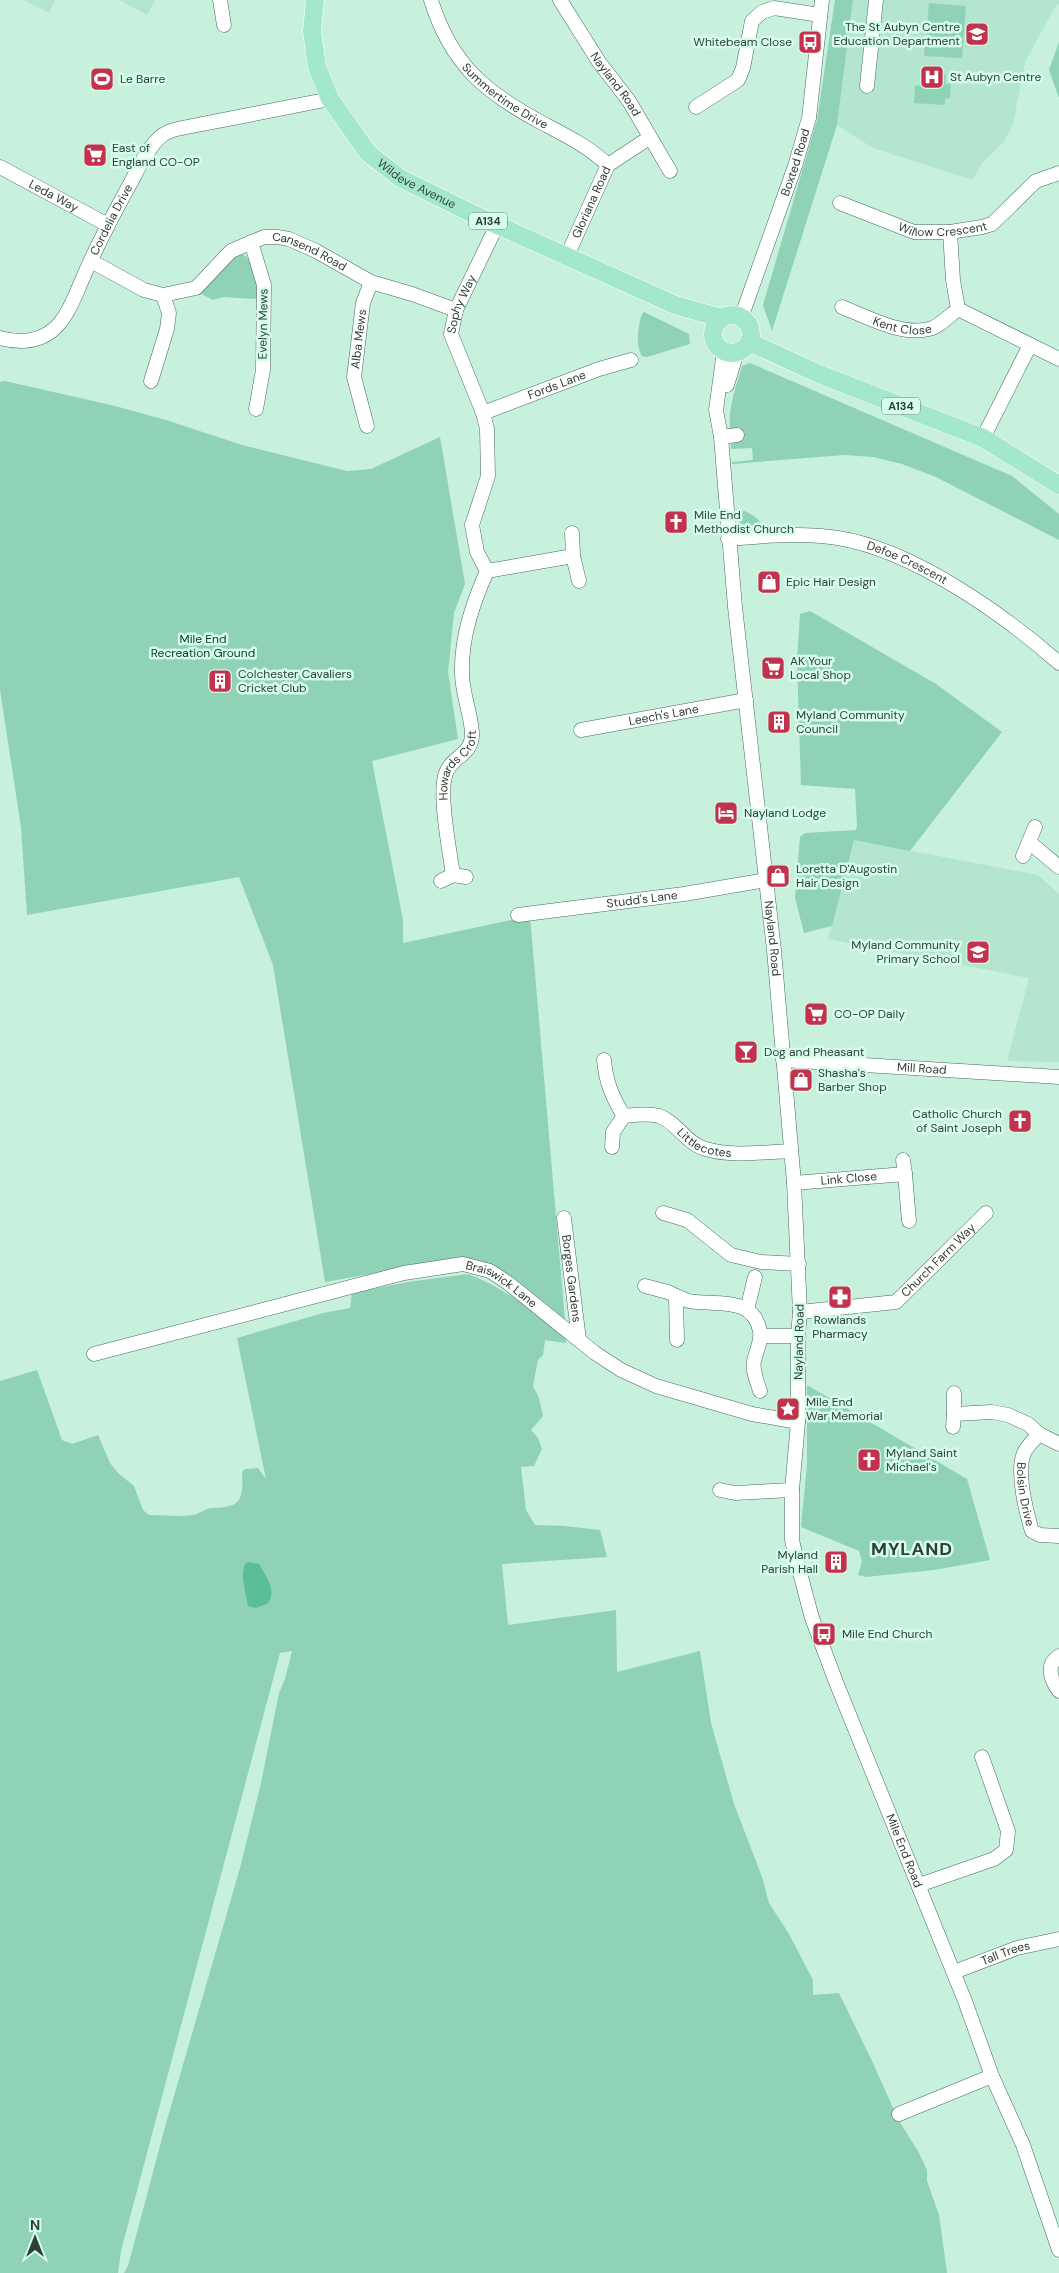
<svg xmlns="http://www.w3.org/2000/svg" width="1059" height="2273" font-family="'DM Sans',sans-serif">
<style>
.built{fill:#b4e5ce}
.green{fill:#90d2b5}
.water{fill:#5abe96}
.lines{fill:none;stroke-linecap:round;stroke-linejoin:round}
.minor-casing{stroke:#466b5b;stroke-width:15}
.major-casing{stroke:#fff;stroke-width:19}
.minor{stroke:#fff;stroke-width:14}
.major{stroke:#a3e7cc;stroke-width:18}
.labels{text-anchor:middle;dominant-baseline:central;stroke-width:5;stroke-linejoin:round;paint-order:stroke}
.shield{fill:#d4fdea;stroke:#60786d;stroke-width:1}
.shield-label{font-size:11px;font-weight:bold;fill:#2f3f37}
.poi-label{font-size:12px;fill:#2f3f37;stroke:#d4fdea;text-anchor:start}
.street-label{font-size:12px;fill:#2f3f37;stroke:#d4fdea}
.park-label{font-size:12px;fill:#0a3828;stroke:#d4fdea}
.district-label{font-size:18px;font-weight:bold;letter-spacing:1px;fill:#2f3f37;stroke:#d4fdea}
</style>
<rect width="100%" height="100%" fill="#c7f0dd"/>
<g class="built">
<polygon points="24,0 55,0 49,13"/>
<polygon points="119,0 155,0 147,15"/>
<polygon points="853,0 1059,0 1059,4 1055,7 1025,62 1013,124 1003,143 981,164 973,180 873,148 837,125"/>
<polygon points="854,840 1038,875 1059,894 1059,1062 1007,1061 1029,978 828,939"/>
</g>
<g class="green">
<polygon points="835,0 853,0 837,125 772,331 763,305 817,120"/>
<polygon points="929,3 966,6 962,58 924,56"/>
<polygon points="1059,42 1059,98 1049,70"/>
<polygon points="930,74 946,75 945,84 951,84 950,98 945,99 945,105 914,103 915,86 921,85 922,78 930,79"/>
<path d="M242 254C256 261 257 285 257 299L223 297 213 300 198 292 232 258Z"/>
<path d="M644 312 689 334 690 344 647 357 642 356C635 345 638 326 642 314Z"/>
<path d="M750 363 1012 476 1059 514V540L936 477 902 464 873 457 844 455 732 464V462L753 460 752 448 731 449V443L743 439V433L730 429C728 407 736 387 742 366Z"/>
<path d="M5 381 115 406 166 420 242 445 347 471 371 469 440 437 465 584 454 613 448 672 458 739 372 761 403 920V943L530 916 565 1320C532 1294 505 1267 462 1258L325 1282 273 965 239 877 27 915 21 827 0 690V382Z"/>
<path d="M736 509C747 511 758 516 763 527 745 530 738 530 736 509Z"/>
<polygon points="810,611 936,684 1002,732 910,851 854,840 832,926 804,933 795,898 800,837 805,833 856,830 857,825 855,789 801,785 797,661 800,614"/>
<path d="M468 1274C504 1287 535 1313 566 1336V1343L545 1340 543 1355 538 1360 533 1386 539 1398 543 1416 531 1430 538 1438 542 1449 534 1466 521 1467 526 1510 535 1525 564 1526 600 1530 607 1557 502 1564 508 1625 616 1610 617 1672 700 1651 711 1723 734 1804 762 1877 769 1903 789 1934 813 1980V1995L839 1993 872 2061 898 2119 919 2153 927 2170V2181L939 2215 947 2273H124L128 2266 165 2127 240 1868 261 1783 279 1693 285 1679 292 1651 280 1653 121 2251 118 2273H0V1381L37 1370 62 1440 72 1444 98 1435 110 1463 118 1473 134 1486 143 1510 149 1515C163 1515 178 1517 192 1515 199 1514 205 1509 211 1508 239 1507 244 1503 242 1472L245 1469 258 1468 266 1479 237 1338 323 1313 350 1308 352 1293 408 1282Z"/>
<polygon points="807,1385 967,1479 990,1560 934,1570 866,1577 858,1575 862,1561 859,1551 801,1527 807,1464"/>
</g>
<path class="water" d="M249 1562 259 1564C266 1576 278 1592 267 1604L256 1608 248 1606C246 1591 240 1579 245 1564Z"/>
<g class="lines">
<g class="minor-casing">
<g id="minor">
<polyline points="220,0 224,25"/>
<path id="s1" d="M431 0C451 65 486 93 544 124 567 136 589 147 608 165"/>
<path id="s2" d="M560 0 599 62 629 101 670 171"/>
<polyline points="867,86 876,0"/>
<polyline points="696,107 738,80 743,68 752,21 762,12 774,8 820,15"/>
<path id="s3" d="M0 167 108 225"/>
<path id="s4" d="M840 203 914 232H950L982 227 992 224 1036 181 1059 173"/>
<polyline points="950,232 953,280 958,309 1059,359"/>
<polyline points="251,242 264,285 263,370 256,409"/>
<path id="s5" d="M567 256 608 165 649 138"/>
<path id="s6" d="M91 261 144 290 163 295 196 288 231 251 264 237H277L289 239 316 251 371 282 412 294 456 310"/>
<path id="s7" d="M842 307C868 317 901 336 929 329 939 327 950 315 958 309"/>
<path id="s8" d="M741 318 795 166 809 118 822 0"/>
<path id="s9" d="M0 338C19 343 38 343 54 329 67 318 75 296 82 280 96 247 113 215 130 184 138 169 146 151 158 139 165 132 172 130 182 128L330 99"/>
<path id="s10" d="M724 351 716 410 721 437 735 607 774 950 794 1183 800 1312 798 1336V1422L792 1490V1540L796 1558 812 1618 836 1682 965 2001 992 2076 1023 2145 1059 2250"/>
<polyline points="151,381 167,329 169,313 163,295"/>
<polyline points="727,385 737,352"/>
<path id="s11" d="M483 413 599 369 631 360"/>
<path id="s12" d="M367 426 354 377 363 303 371 282"/>
<polyline points="721,437 737,435"/>
<polyline points="983,438 1030,345"/>
<polyline points="572,533 573,556 579,581"/>
<path id="s13" d="M728 539C764 536 802 532 838 538 913 550 1003 614 1059 663"/>
<polyline points="487,571 573,556"/>
<path id="s14" d="M581 730 746 700"/>
<polyline points="1029,842 1059,867"/>
<polyline points="1023,856 1035,827"/>
<path id="s15" d="M453 875C450 852 438 793 446 773 452 756 473 755 472 733 471 713 462 693 462 673 461 637 473 603 487 571L477 552 472 525 488 476 487 429 483 413 451 334 456 310 497 225"/>
<polyline points="441,881 453,875 466,877"/>
<path id="s16" d="M518 915 684 894 766 880"/>
<path d="M604 1060C606 1082 612 1097 624 1116"/>
<path id="s17" d="M783 1060 1059 1077"/>
<path id="s18" d="M612 1147 613 1132 624 1116C635 1115 647 1113 659 1116 677 1122 686 1144 706 1149 733 1157 763 1152 791 1151"/>
<polyline points="903,1160 905,1174"/>
<path id="s19" d="M794 1183 905 1174 909 1221"/>
<polyline points="663,1213 687,1220 731,1255 761,1262 799,1264"/>
<path id="s20" d="M564 1218 579 1340"/>
<path d="M645 1286C653 1288 660 1290 668 1292 675 1295 681 1299 689 1301 715 1306 753 1295 760 1331 762 1341 756 1351 754 1361 752 1371 757 1381 760 1391"/>
<polyline points="676,1297 677,1340"/>
<polyline points="747,1310 755,1277"/>
<path id="s21" d="M800 1312 896 1302 986 1213"/>
<polyline points="761,1336 798,1336"/>
<path id="s22" d="M94 1354 404 1273 463 1264 490 1271 508 1283 595 1353 621 1370 656 1386 752 1414 798 1422"/>
<polyline points="954,1393 954,1414"/>
<polyline points="953,1427 954,1414 992,1412 1008,1415 1028,1424 1039,1434 1059,1444"/>
<path id="s23" d="M1039 1434C1034 1440 1027 1446 1024 1453 1016 1471 1026 1512 1032 1531L1040 1535 1059 1536"/>
<polyline points="720,1490 735,1493 792,1490"/>
<path d="M1059 1656C1045 1665 1051 1680 1059 1691"/>
<polyline points="919,1885 994,1859 1006,1850 1008,1831 982,1757"/>
<path id="s24" d="M954 1972 1017 1948 1059 1939"/>
<polyline points="899,2114 992,2076"/>
</g>
</g>
<g class="major-casing">
<g id="major">
<path id="s25" d="M315 0 312 31 317 67 330 99 368 153 400 178 475 215 675 305 721 318"/>
<circle cx="732" cy="334" r="19"/>
<polyline points="749,342 819,374 983,438 1059,485"/>
</g>
</g>
<use href="#minor" class="minor"/>
<use href="#major" class="major"/>
</g>
<defs>
<g id="school-square" transform="scale(1.25)"><rect x="-9" y="-9" width="18" height="18" rx="4" fill="#c2324d" stroke="#d4fdea"/><path d="M0-5L7-2L0 1L-7-2ZM-4 1L0 2.5L4 1V4Q0 6-4 4Z" fill="#fff"/></g>
<g id="bus-square" transform="scale(1.25)"><rect x="-9" y="-9" width="18" height="18" rx="4" fill="#c2324d" stroke="#d4fdea"/><path d="M-5-6H5V4H4V6H2V4H-2V6H-4V4H-5ZM-3.5-4V0h7V-4ZM-3.5 1.2v1.5H-2V1.2ZM2 1.2v1.5H3.5V1.2Z" fill="#fff"/></g>
<g id="hospital-square" transform="scale(1.25)"><rect x="-9" y="-9" width="18" height="18" rx="4" fill="#c2324d" stroke="#d4fdea"/><path d="M-5-5h3v3.5h4V-5h3V5h-3V1.5h-4V5h-3Z" fill="#fff"/></g>
<g id="stadium-square" transform="scale(1.25)"><rect x="-9" y="-9" width="18" height="18" rx="4" fill="#c2324d" stroke="#d4fdea"/><path d="M0-5a6.5 5 0 1 0 0 10a6.5 5 0 1 0 0-10ZM-3.5-1.8h7v3.6h-7Z" fill="#fff"/></g>
<g id="supermarket-square" transform="scale(1.25)"><rect x="-9" y="-9" width="18" height="18" rx="4" fill="#c2324d" stroke="#d4fdea"/><path d="M-6-5.5h2.5l.6 2H6L4.5 2H-2.5L-4.4-4H-6ZM-1.5 3.2a1.3 1.3 0 1 0 .1 0ZM3 3.2a1.3 1.3 0 1 0 .1 0Z" fill="#fff"/></g>
<g id="church-square" transform="scale(1.25)"><rect x="-9" y="-9" width="18" height="18" rx="4" fill="#c2324d" stroke="#d4fdea"/><path d="M-1.2-6h2.4v3.5h3.3v2.4h-3.3V6h-2.4V-.1h-3.3v-2.4h3.3Z" fill="#fff"/></g>
<g id="shop-square" transform="scale(1.25)"><rect x="-9" y="-9" width="18" height="18" rx="4" fill="#c2324d" stroke="#d4fdea"/><path d="M-5-2.5h2.3a2.7 3.5 0 0 1 5.4 0H5L5.5 6h-11ZM-1.5-2.5h3a1.5 2.3 0 0 0-3 0Z" fill="#fff"/></g>
<g id="building-square" transform="scale(1.25)"><rect x="-9" y="-9" width="18" height="18" rx="4" fill="#c2324d" stroke="#d4fdea"/><path d="M-4-6H4V6H1V3H-1V6H-4ZM-2.5-4.3h1.7v1.8h-1.7ZM.8-4.3h1.7v1.8H.8ZM-2.5-1h1.7V.8h-1.7ZM.8-1h1.7V.8H.8Z" fill="#fff"/></g>
<g id="hotel-square" transform="scale(1.25)"><rect x="-9" y="-9" width="18" height="18" rx="4" fill="#c2324d" stroke="#d4fdea"/><path d="M-6-4.5h1.5V1H6V5H4.5V3h-9V5H-6ZM-4 0a1.8 1.8 0 1 1 3.6 0ZM.5 0V-2.5h3Q6-2.5 6 0Z" fill="#fff"/></g>
<g id="bar-square" transform="scale(1.25)"><rect x="-9" y="-9" width="18" height="18" rx="4" fill="#c2324d" stroke="#d4fdea"/><path d="M-6-5H6L.8 .8V4.5H3.5V6h-7V4.5H-.8V.8Z" fill="#fff"/></g>
<g id="pharmacy-square" transform="scale(1.25)"><rect x="-9" y="-9" width="18" height="18" rx="4" fill="#c2324d" stroke="#d4fdea"/><path d="M-2-6h4v4h4v4h-4v4h-4v-4h-4v-4h4Z" fill="#fff"/></g>
<g id="sight-square" transform="scale(1.25)"><rect x="-9" y="-9" width="18" height="18" rx="4" fill="#c2324d" stroke="#d4fdea"/><path d="M0-6L1.8-2.2L6-1.7L2.9 1.2L3.7 5.4L0 3.3L-3.7 5.4L-2.9 1.2L-6-1.7L-1.8-2.2Z" fill="#fff"/></g>
</defs>
<g fill-rule="evenodd">
<use href="#school-square" x="977" y="34"/>
<use href="#bus-square" x="810" y="42"/>
<use href="#hospital-square" x="932" y="77"/>
<use href="#stadium-square" x="102" y="79"/>
<use href="#supermarket-square" x="95" y="155"/>
<use href="#church-square" x="676" y="522"/>
<use href="#shop-square" x="769" y="582"/>
<use href="#supermarket-square" x="773" y="668"/>
<use href="#building-square" x="220" y="681"/>
<use href="#building-square" x="779" y="722"/>
<use href="#hotel-square" x="726" y="813"/>
<use href="#shop-square" x="778" y="876"/>
<use href="#school-square" x="978" y="952"/>
<use href="#supermarket-square" x="816" y="1014"/>
<use href="#bar-square" x="746" y="1052"/>
<use href="#shop-square" x="801" y="1080"/>
<use href="#church-square" x="1020" y="1121"/>
<use href="#pharmacy-square" x="840" y="1297"/>
<use href="#sight-square" x="788" y="1409"/>
<use href="#church-square" x="869" y="1460"/>
<use href="#building-square" x="836" y="1562"/>
<use href="#bus-square" x="824" y="1634"/>
</g>
<g class="labels">
<g class="shield">
<rect x="469" y="212.5" width="38" height="17" rx="4"/>
<rect x="882" y="397.5" width="38" height="17" rx="4"/>
</g>
<g class="shield-label">
<text x="488" y="221">A134</text>
<text x="901" y="406">A134</text>
</g>
<g class="poi-label">
<text x="960" y="27" text-anchor="end">The St Aubyn Centre<tspan x="960" dy="14">Education Department</tspan></text>
<text x="792" y="42" text-anchor="end">Whitebeam Close</text>
<text x="950" y="77">St Aubyn Centre</text>
<text x="120" y="79">Le Barre</text>
<text x="112" y="148">East of<tspan x="112" dy="14">England CO-OP</tspan></text>
<text x="694" y="515">Mile End<tspan x="694" dy="14">Methodist Church</tspan></text>
<text x="786" y="582">Epic Hair Design</text>
<text x="790" y="661">AK Your<tspan x="790" dy="14">Local Shop</tspan></text>
<text x="238" y="674">Colchester Cavaliers<tspan x="238" dy="14">Cricket Club</tspan></text>
<text x="796" y="715">Myland Community<tspan x="796" dy="14">Council</tspan></text>
<text x="744" y="813">Nayland Lodge</text>
<text x="796" y="869">Loretta D'Augostin<tspan x="796" dy="14">Hair Design</tspan></text>
<text x="960" y="945" text-anchor="end">Myland Community<tspan x="960" dy="14">Primary School</tspan></text>
<text x="834" y="1014">CO-OP Daily</text>
<text x="764" y="1052">Dog and Pheasant</text>
<text x="818" y="1073">Shasha's<tspan x="818" dy="14">Barber Shop</tspan></text>
<text x="1002" y="1114" text-anchor="end">Catholic Church<tspan x="1002" dy="14">of Saint Joseph</tspan></text>
<text x="840" y="1320" text-anchor="middle">Rowlands<tspan x="840" dy="14">Pharmacy</tspan></text>
<text x="806" y="1402">Mile End<tspan x="806" dy="14">War Memorial</tspan></text>
<text x="886" y="1453">Myland Saint<tspan x="886" dy="14">Michael's</tspan></text>
<text x="818" y="1555" text-anchor="end">Myland<tspan x="818" dy="14">Parish Hall</tspan></text>
<text x="842" y="1634">Mile End Church</text>
</g>
<g class="street-label">
<text stroke="none"><textPath href="#s2" startOffset="101">Nayland Road</textPath></text>
<text stroke="none"><textPath href="#s1" startOffset="125">Summertime Drive</textPath></text>
<text stroke="none"><textPath href="#s8" startOffset="165">Boxted Road</textPath></text>
<text stroke="none"><textPath href="#s25" startOffset="226">Wildeve Avenue</textPath></text>
<text stroke="none"><textPath href="#s3" startOffset="61">Leda Way</textPath></text>
<text stroke="none"><textPath href="#s5" startOffset="59">Gloriana Road</textPath></text>
<text stroke="none"><textPath href="#s9" startOffset="181">Cordelia Drive</textPath></text>
<text stroke="none"><textPath href="#s4" startOffset="108">Willow Crescent</textPath></text>
<text stroke="none"><textPath href="#s6" startOffset="249">Cansend Road</textPath></text>
<text stroke="none"><textPath href="#s15" startOffset="600">Sophy Way</textPath></text>
<text stroke="none"><textPath href="#s7" startOffset="64">Kent Close</textPath></text>
<text transform="translate(263 324) rotate(-89)">Evelyn Mews</text>
<text stroke="none"><textPath href="#s12" startOffset="89">Alba Mews</textPath></text>
<text stroke="none"><textPath href="#s11" startOffset="79">Fords Lane</textPath></text>
<text stroke="none"><textPath href="#s13" startOffset="184">Defoe Crescent</textPath></text>
<text stroke="none"><textPath href="#s14" startOffset="84">Leech's Lane</textPath></text>
<text stroke="none"><textPath href="#s15" startOffset="115">Howards Croft</textPath></text>
<text stroke="none"><textPath href="#s16" startOffset="125">Studd's Lane</textPath></text>
<text stroke="none"><textPath href="#s10" startOffset="591">Nayland Road</textPath></text>
<text stroke="none"><textPath href="#s17" startOffset="139">Mill Road</textPath></text>
<text stroke="none"><textPath href="#s18" startOffset="124">Littlecotes</textPath></text>
<text stroke="none"><textPath href="#s19" startOffset="55">Link Close</textPath></text>
<text stroke="none"><textPath href="#s21" startOffset="156">Church Farm Way</textPath></text>
<text stroke="none"><textPath href="#s20" startOffset="61">Borges Gardens</textPath></text>
<text stroke="none"><textPath href="#s22" startOffset="424">Braiswick Lane</textPath></text>
<text transform="translate(799 1342) rotate(-89)">Nayland Road</text>
<text stroke="none"><textPath href="#s23" startOffset="66">Bolsin Drive</textPath></text>
<text stroke="none"><textPath href="#s10" startOffset="1525">Mile End Road</textPath></text>
<text stroke="none"><textPath href="#s24" startOffset="55">Tall Trees</textPath></text>
</g>
<g class="park-label">
<text x="203" y="639">Mile End<tspan x="203" dy="14">Recreation Ground</tspan></text>
</g>
<g class="district-label">
<text x="912" y="1549">MYLAND</text>
</g>
</g>
<g transform="translate(35 2238)" stroke="#d4fdea" stroke-width="4" paint-order="stroke">
<path d="M0-4L9 19L0 12L-9 19Z" fill="#2f3f37"/>
<text y="-8" font-size="14" font-weight="bold" text-anchor="middle" fill="#2f3f37">N</text>
</g>
</svg>
